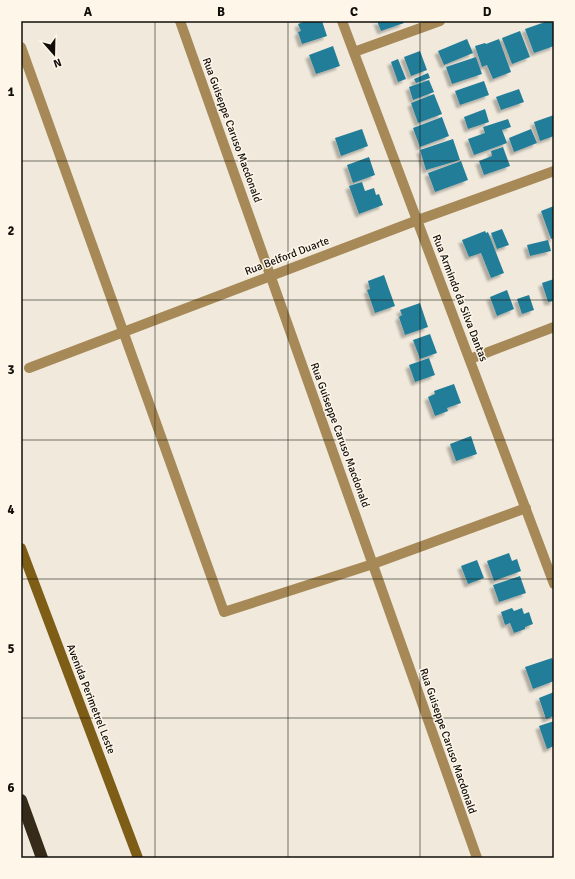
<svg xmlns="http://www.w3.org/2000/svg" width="575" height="879" font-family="Signika,sans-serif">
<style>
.building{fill:#237d98;filter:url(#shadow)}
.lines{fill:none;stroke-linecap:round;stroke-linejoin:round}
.street{stroke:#a68956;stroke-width:10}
.secondary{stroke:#7e5d16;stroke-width:10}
.highway{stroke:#352b18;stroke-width:12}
.grid{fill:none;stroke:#110e0a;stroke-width:1;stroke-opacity:0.55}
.labels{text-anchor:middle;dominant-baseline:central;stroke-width:3;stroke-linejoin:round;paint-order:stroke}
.street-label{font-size:11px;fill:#110e0a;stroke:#fdf6e9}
.neatline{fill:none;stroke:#110e0a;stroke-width:1.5}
.grid-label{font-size:13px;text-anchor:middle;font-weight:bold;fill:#110e0a}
</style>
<defs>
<filter id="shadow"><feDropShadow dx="-3.5" dy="3.5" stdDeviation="1" flood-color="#0004"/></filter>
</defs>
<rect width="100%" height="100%" fill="#f0e9dc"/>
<g class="building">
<polygon points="306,21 322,21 327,36 302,44 298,32 301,31 298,24"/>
<polygon points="377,21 403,21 404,23 381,31"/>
<polygon points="548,21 552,21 554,26 554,46 534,53 525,29"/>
<polygon points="520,31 530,57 512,64 502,38"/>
<polygon points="467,39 473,53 444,65 438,51"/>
<polygon points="499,39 511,72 493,79 487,65 482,67 475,46 485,43 486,44"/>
<polygon points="333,46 340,66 316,74 309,55"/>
<polygon points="420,51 427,70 411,76 404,57"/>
<polygon points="476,57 482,74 452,84 446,67"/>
<polygon points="398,59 406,79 398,82 391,62"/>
<polygon points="428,73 430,78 416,83 414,79"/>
<polygon points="429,80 434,92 413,100 409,87"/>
<polygon points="484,81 489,95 460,105 455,91"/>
<polygon points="519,89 524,102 501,110 496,97"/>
<polygon points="434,94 442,114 418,123 411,103"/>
<polygon points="485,109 489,122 468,129 464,117"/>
<polygon points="554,115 554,136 540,141 534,122"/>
<polygon points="442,117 449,136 420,147 413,128"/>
<polygon points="508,119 511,127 502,130 507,143 474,155 468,139 485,133 483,127"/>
<polygon points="362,129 368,146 341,156 335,138"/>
<polygon points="531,129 537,143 514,152 509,138"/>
<polygon points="453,139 460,160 426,170 420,150"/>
<polygon points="503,147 510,166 484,175 479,161 492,156 491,151"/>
<polygon points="369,157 375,175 353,183 347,165"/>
<polygon points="461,161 468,180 435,192 428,173"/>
<polygon points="362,182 365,191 374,188 376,195 379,194 383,205 359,214 349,186"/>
<polygon points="554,206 554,238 551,239 541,211"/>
<polygon points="502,229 509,245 497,249 491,233"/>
<polygon points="485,231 486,233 488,232 504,273 491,278 481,253 469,257 462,240"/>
<polygon points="548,240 551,251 530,256 527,245"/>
<polygon points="384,275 395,306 375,313 367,290 370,289 368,281"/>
<polygon points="554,279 554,301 548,302 542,283"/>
<polygon points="507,290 514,309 497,316 490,297"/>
<polygon points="529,295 534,310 522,314 517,299"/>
<polygon points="420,303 428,327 405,335 399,317 402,315 400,310"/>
<polygon points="430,334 437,353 420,359 413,340"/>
<polygon points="429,358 435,375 415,382 409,365"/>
<polygon points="454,384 461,403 447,408 448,411 435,416 428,397 435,394 434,391"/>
<polygon points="471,436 477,454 456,461 450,444"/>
<polygon points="509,553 512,561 517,559 521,571 494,581 487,561"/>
<polygon points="477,560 484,578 468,584 461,566"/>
<polygon points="520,576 526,593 499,602 493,585"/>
<polygon points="512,608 514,611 522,608 524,614 529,612 533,624 525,627 525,629 514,633 510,623 505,625 501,612"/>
<polygon points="552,658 554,663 554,681 533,689 525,667"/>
<polygon points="554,692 554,716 546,719 539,698"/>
<polygon points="554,721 554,746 547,749 539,726"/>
</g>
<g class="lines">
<g class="street">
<polyline points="180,21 477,858"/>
<polyline points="342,21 554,584"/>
<polyline points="21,47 224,612 373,564 526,508"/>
<polyline points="354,52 440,21"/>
<polyline points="470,359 554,327"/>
<polyline points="29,368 418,220 554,171"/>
</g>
<polyline class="secondary" points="21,548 138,858"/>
<polyline class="highway" points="21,800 42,858"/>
</g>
<path class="grid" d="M155 21V858M288 21V858M420 21V858M21 161H554M21 300H554M21 440H554M21 579H554M21 718H554"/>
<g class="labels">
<g class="street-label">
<text transform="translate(232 130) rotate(70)">Rua Guiseppe Caruso Macdonald</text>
<text transform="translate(287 256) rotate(-21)">Rua Belford Duarte</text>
<text transform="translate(460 298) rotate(69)">Rua Armindo da Silva Dantas</text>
<text transform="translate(340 435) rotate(70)">Rua Guiseppe Caruso Macdonald</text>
<text transform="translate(91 699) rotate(69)">Avenida Perimetrel Leste</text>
<text transform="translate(448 741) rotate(71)">Rua Guiseppe Caruso Macdonald</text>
</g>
</g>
<rect width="575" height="879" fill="none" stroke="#fdf6e9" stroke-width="44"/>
<g transform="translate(54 54) rotate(160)" stroke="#fdf6e9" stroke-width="3" paint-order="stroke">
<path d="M0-3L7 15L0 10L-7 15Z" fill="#110e0a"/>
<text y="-6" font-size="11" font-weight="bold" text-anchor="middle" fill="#110e0a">N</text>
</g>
<rect x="22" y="22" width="531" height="835" class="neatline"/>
<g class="grid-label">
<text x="88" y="16">A</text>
<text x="221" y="16">B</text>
<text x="354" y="16">C</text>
<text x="487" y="16">D</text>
<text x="11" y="96">1</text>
<text x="11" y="235">2</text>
<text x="11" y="374">3</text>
<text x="11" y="514">4</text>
<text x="11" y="653">5</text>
<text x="11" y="792">6</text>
</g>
</svg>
